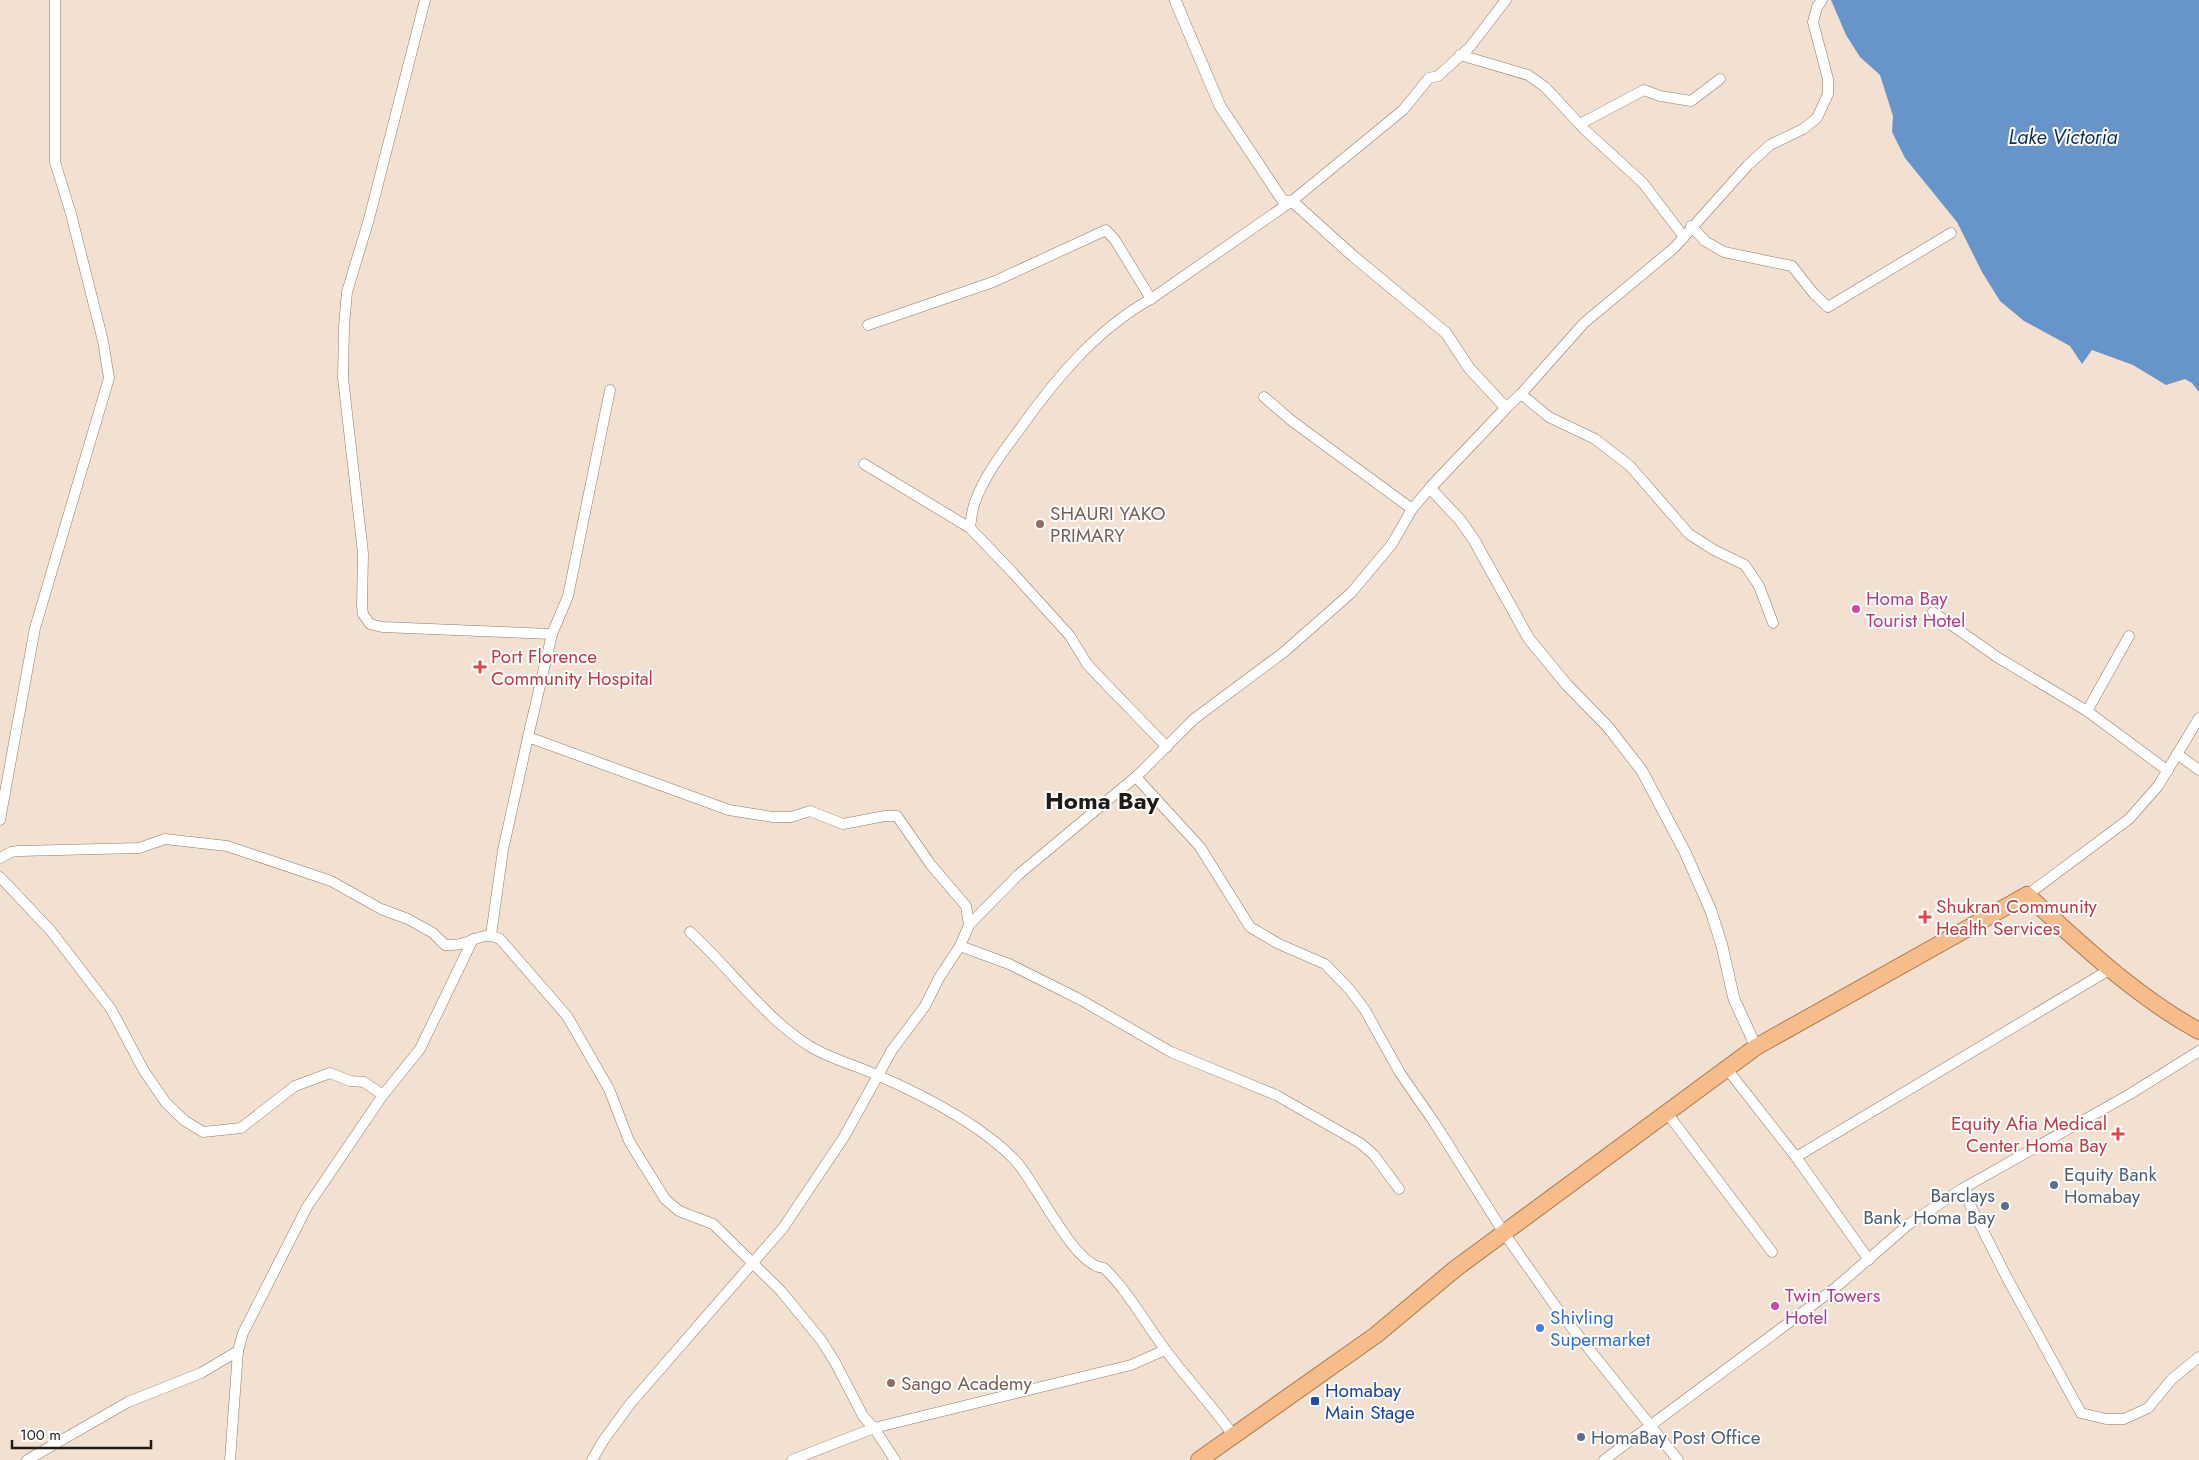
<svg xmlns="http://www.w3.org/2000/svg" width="2199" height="1460" font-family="Jost,sans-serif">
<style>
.water{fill:#6795ca}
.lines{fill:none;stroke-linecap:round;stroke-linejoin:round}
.minor-casing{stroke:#8b7b6d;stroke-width:11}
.tertiary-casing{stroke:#8b7b6d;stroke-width:12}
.trunk-casing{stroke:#aa794e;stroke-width:18}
.minor{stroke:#fff;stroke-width:10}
.tertiary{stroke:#fff;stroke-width:11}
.trunk{stroke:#f6bc8a;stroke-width:16}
.education-dot{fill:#8d6e63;stroke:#fff;stroke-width:2}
.hotel-dot{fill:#d1479c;stroke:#fff;stroke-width:2}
.health-dot{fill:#e0444e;stroke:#fff;stroke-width:2}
.service-dot{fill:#5c6f8a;stroke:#fff;stroke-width:2}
.shop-dot{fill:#3f7fe0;stroke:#fff;stroke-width:2}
.transit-dot{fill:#1a4fb4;stroke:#fff;stroke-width:2}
.labels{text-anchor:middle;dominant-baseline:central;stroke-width:4;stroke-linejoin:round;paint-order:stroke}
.education-label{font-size:19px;fill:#785e54;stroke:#fff;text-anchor:start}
.hotel-label{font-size:19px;fill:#b23c85;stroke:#fff;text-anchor:start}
.health-label{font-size:19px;fill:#be3a42;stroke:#fff;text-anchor:start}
.service-label{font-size:19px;fill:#4e5e75;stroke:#fff;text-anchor:start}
.shop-label{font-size:19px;fill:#366cbe;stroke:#fff;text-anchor:start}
.transit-label{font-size:19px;fill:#164399;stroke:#fff;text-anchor:start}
.water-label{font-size:20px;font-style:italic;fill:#0d2e52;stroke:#fff}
.district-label{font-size:24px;font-weight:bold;fill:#211b15;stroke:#fff}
</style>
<rect width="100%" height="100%" fill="#f2e0d1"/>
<polygon class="water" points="1831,0 2199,0 2199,392 2192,383 2185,379 2166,385 2133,365 2092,350 2082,364 2070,346 2024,321 2000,301 1982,272 1957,222 1905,158 1892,132 1893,116 1880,75 1860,57 1846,35"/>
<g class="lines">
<g class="minor-casing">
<g id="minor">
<polyline points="425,0 369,219 347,292 344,326 343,378 363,553 362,606 363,614 370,624 382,627 552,634"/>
<polyline points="1460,55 1528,75 1545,87 1585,130 1643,183 1684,237"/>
<polyline points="1580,124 1644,90 1660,96 1691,101 1720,79"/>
<polyline points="1691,226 1705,241 1724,252 1792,266 1814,294 1828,307 1951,233"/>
<polyline points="868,325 993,282 1106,230 1115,240 1151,299"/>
<polyline points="1521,394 1549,417 1595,439 1630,466 1689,534 1714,550 1745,565 1759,586 1773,623"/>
<polyline points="1264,397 1292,421 1412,509"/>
<polyline points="1506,408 1521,394 1584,323 1674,248 1748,165 1770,145 1803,129 1817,118 1828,94 1828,79 1813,22 1817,7 1822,0"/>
<polyline points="864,464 970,528 1013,573 1070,636 1087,664 1106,684 1167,747"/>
<path d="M970 528C971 519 972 510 975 502 984 477 1001 454 1017 433 1053 382 1095 330 1151 299L1292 201 1403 110 1429 78 1438 76 1469 48 1506 0"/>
<polyline points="1933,612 1997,657 2087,711 2168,771"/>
<polyline points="2087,711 2129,636"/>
<polyline points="528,737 729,810 773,817 791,817 810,811 843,824 885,816 897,816 931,865 966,906 969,925"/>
<polyline points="2177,754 2199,770"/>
<polyline points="1138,775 1136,777 1200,847 1250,927 1279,944 1325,964 1350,990 1365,1010 1400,1073 1434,1122 1504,1233 1561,1314 1678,1460"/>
<polyline points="0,820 35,628 109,378 103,341 71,214 55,162 55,0"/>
<path d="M0 858 11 852 19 851 139 848 165 839 227 846 331 881 381 909 408 919 433 933 445 945C450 945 456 945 461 944 477 940 484 931 500 939L567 1016 609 1089 629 1141 665 1199 679 1211 713 1224 781 1291 821 1340 835 1362 863 1416 874 1428 895 1460"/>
<polyline points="0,877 51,931 111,1009 144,1071 166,1103 185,1121 203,1132 241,1128 295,1086 330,1073 350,1081 364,1082 383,1095"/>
<polyline points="2027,895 2129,819 2158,786 2199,718"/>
<path d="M690 932C730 968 765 1019 811 1047 831 1059 855 1065 877 1075 923 1095 979 1123 1015 1160 1037 1184 1074 1267 1104 1268 1128 1291 1144 1321 1164 1348 1186 1378 1212 1405 1233 1435"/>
<polyline points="491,935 503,850 528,737 552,634 568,596 610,390"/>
<polyline points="960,946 1009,964 1081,1000 1171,1052 1276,1095 1360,1143 1374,1155 1399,1189"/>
<polyline points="1727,1069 1796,1157 1869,1260"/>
<polyline points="1667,1113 1772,1252"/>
<polyline points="1796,1157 2109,970"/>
<polyline points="1962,1189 2006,1276 2081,1413 2106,1419 2124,1419 2148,1408 2172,1379 2199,1357"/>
<polyline points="27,1460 128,1402 201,1373 238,1351"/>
<polyline points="230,1460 238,1351 243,1333 307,1207 383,1095 420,1049 473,939"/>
<polyline points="592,1460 603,1441 630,1404 783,1228 844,1137 892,1050 925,1006 939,978 960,946 969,925 1018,875 1138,775 1194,719 1284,652 1351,593 1392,544 1412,509 1430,488"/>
<polyline points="792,1460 874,1428 1131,1365 1165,1350"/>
<polyline points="1604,1460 1834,1289 1909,1224 1962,1189 2130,1094 2199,1051"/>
</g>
</g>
<g class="tertiary-casing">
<polyline id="tertiary" points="1175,0 1220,106 1283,201 1292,201 1353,256 1446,333 1469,368 1506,408 1430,488 1460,520 1474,540 1529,639 1567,685 1608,727 1642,771 1685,852 1711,911 1722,946 1734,999 1756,1047"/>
</g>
<g class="trunk-casing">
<path id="trunk" d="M1199 1460 1376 1335 1455 1269 1756 1047 2027 895C2082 945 2134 995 2199 1031"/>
</g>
<use href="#minor" class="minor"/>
<use href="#tertiary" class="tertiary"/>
<use href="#trunk" class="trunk"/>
</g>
<g class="education-dot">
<circle cx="1040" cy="524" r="5"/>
<circle cx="891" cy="1383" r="5"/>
</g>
<g class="hotel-dot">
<circle cx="1856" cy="609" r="5"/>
<circle cx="1775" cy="1306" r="5"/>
</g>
<g class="health-dot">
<path d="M477.5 659.5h5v5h5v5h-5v5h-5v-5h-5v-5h5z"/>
<path d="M1922.5 909.5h5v5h5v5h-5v5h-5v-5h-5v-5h5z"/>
<path d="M2115.5 1126.5h5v5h5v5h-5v5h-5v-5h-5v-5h5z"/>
</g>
<g class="service-dot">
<circle cx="2054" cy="1185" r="5"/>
<circle cx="2005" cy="1206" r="5"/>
<circle cx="1581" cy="1437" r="5"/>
</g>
<circle class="shop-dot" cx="1540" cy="1328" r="5"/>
<rect class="transit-dot" x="1310" y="1396" width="10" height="10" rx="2.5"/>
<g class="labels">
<g class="education-label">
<text x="1050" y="513">SHAURI YAKO<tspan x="1050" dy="22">PRIMARY</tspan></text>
<text x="901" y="1383">Sango Academy</text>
</g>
<g class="hotel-label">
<text x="1866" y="598">Homa Bay<tspan x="1866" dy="22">Tourist Hotel</tspan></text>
<text x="1785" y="1295">Twin Towers<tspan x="1785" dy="22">Hotel</tspan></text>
</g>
<g class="health-label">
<text x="491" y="656">Port Florence<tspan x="491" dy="22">Community Hospital</tspan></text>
<text x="1936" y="906">Shukran Community<tspan x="1936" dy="22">Health Services</tspan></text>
<text x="2107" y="1123" text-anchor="end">Equity Afia Medical<tspan x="2107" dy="22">Center Homa Bay</tspan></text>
</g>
<g class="service-label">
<text x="2064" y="1174">Equity Bank<tspan x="2064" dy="22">Homabay</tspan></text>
<text x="1995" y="1195" text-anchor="end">Barclays<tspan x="1995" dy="22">Bank, Homa Bay</tspan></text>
<text x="1591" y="1437">HomaBay Post Office</text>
</g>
<g class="shop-label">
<text x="1550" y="1317">Shivling<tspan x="1550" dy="22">Supermarket</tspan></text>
</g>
<g class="transit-label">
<text x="1325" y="1390">Homabay<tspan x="1325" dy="22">Main Stage</tspan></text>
</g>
<g class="water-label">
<text x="2063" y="137">Lake Victoria</text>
</g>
<g class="district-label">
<text x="1102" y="800">Homa Bay</text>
</g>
</g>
<path d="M12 1440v8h139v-8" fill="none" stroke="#211b15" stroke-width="2.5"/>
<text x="20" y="1440" font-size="15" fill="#211b15" stroke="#ffffff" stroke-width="4" paint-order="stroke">100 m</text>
</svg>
